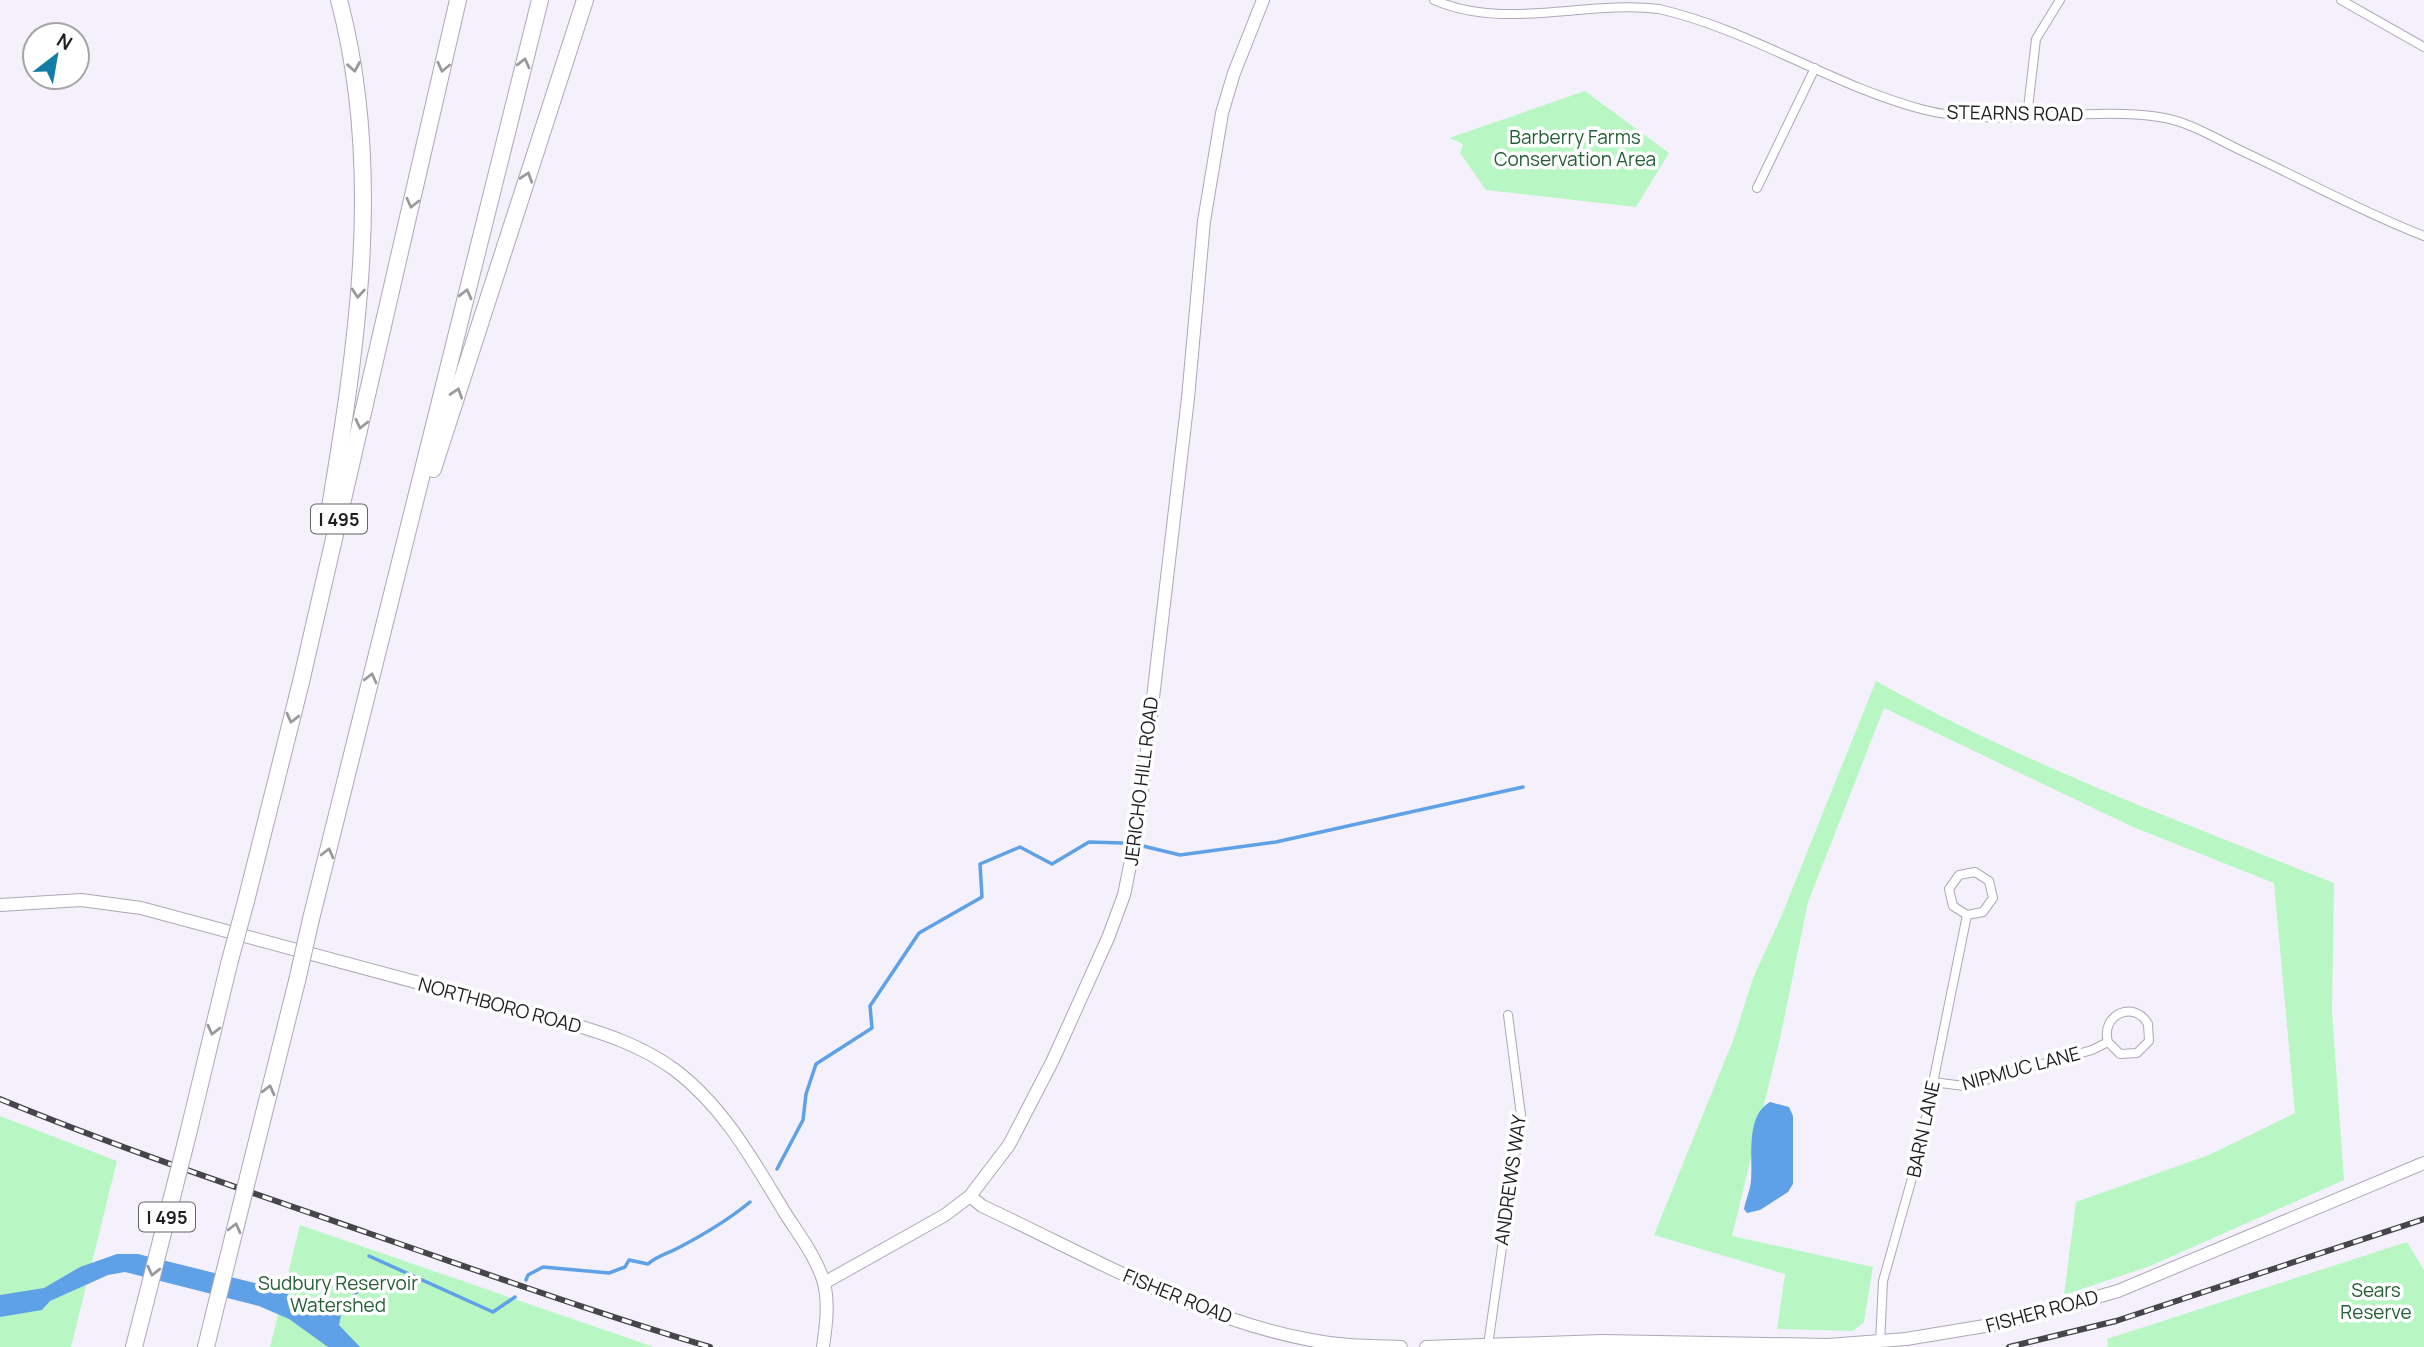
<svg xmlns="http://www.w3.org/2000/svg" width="2424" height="1347" font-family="Manrope,sans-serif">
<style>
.green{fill:#b8f7c4}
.water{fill:#5fa1e6}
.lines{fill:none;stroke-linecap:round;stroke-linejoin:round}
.stream{stroke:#5fa1e6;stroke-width:3.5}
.street-casing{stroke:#aca8b6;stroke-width:10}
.secondary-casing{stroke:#aca8b6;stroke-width:14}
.highway-casing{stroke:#aca8b6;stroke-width:18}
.street{stroke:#fff;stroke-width:8}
.secondary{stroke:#fff;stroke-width:12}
.highway{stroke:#fff;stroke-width:16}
.rail-casing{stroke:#47454c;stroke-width:6}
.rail{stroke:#fff;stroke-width:3.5;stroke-dasharray:10;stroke-linecap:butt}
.highway-bridge-casing{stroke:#aca8b6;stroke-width:18;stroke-linecap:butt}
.highway-bridge{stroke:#fff;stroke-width:16}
.oneway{stroke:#9a9a9c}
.labels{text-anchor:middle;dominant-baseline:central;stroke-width:7;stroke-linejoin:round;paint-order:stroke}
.shield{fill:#fff;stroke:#626265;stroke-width:2}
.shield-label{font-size:18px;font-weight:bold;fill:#1f1e23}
.street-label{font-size:19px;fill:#1f1e23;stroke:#fff}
.park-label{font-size:19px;fill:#235e34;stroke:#fff}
</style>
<rect width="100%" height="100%" fill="#f4f1fd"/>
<g class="green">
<polygon points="1585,91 1669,153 1636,207 1486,190 1460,153 1463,144 1449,138"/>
<path d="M1876 681C2021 763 2179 821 2334 883L2332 1011 2344 1180 2150 1266 2064 1295 2076 1202 2209 1155 2295 1113 2274 883 2133 827 1884 708 1808 902 1780 1039 1732 1236 1873 1267 1864 1322 1853 1331 1777 1329 1785 1274 1654 1235 1734 1038 1753 978 1781 917Z"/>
<polygon points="0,1116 117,1161 71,1347 0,1347"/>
<polygon points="300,1225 654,1347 270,1347"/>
<polygon points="2407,1242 2424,1270 2424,1347 2105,1347 2108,1346 2107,1339"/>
</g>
<g class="water">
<path d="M1770 1102 1789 1107 1793 1116V1184L1788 1192 1760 1210 1747 1213 1744 1209C1746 1199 1750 1191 1751 1181 1753 1158 1745 1116 1770 1102Z"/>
<polygon points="117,1254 138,1254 275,1288 325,1313 333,1315 337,1312 341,1315 339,1325 360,1347 328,1347 289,1319 259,1306 125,1272 108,1275 50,1301 42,1310 0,1317 0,1295 44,1288 80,1267"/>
</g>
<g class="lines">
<g class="stream">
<polyline points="1143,846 1180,855 1276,842 1523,787"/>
<polyline points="777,1169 803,1120 806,1094 816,1064 872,1028 870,1006 919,933 982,897 980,864 1020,847 1052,864 1089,842 1123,843"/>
<polyline points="369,1256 493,1312 515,1297"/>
<path d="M526 1280 528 1275 543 1267 609 1273 625 1267 629 1260 648 1264C658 1255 667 1254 678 1248 703 1235 727 1221 750 1202"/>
<polyline points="345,1306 360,1288"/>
</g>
<g class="street-casing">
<g id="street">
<path d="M1434 0C1505 31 1585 0 1659 9 1751 30 1831 85 1921 109 1993 129 2084 106 2159 117 2188 121 2215 138 2242 151 2302 179 2362 212 2424 236"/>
<polyline points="2341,0 2424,47"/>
<polyline points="2027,117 2036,39 2060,0"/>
<polyline points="1757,188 1815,68"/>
<path d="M1933 1082 1964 1086 2092 1050 2108 1042C2100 1015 2134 999 2148 1024L2149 1041 2137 1053 2120 1054 2108 1042"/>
<polyline points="1880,1342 1883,1281 1918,1157 1967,915 1983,912 1993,898 1989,881 1975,872 1959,875 1949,889 1953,906 1967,915"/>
<polyline points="1488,1345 1521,1115 1508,1015"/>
</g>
</g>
<g class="secondary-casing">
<g id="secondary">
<path d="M0 905 81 900 141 908 568 1023C607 1034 642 1046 675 1070 724 1107 754 1162 785 1213 799 1235 817 1258 824 1283 829 1304 826 1326 823 1347"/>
<path d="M970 1196 982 1206C1090 1256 1193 1318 1311 1340 1341 1346 1371 1346 1401 1347"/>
<polyline points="824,1283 945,1215 970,1196 1009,1145 1053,1060 1108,938 1124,895 1138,826 1188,398 1204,221 1222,113 1234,73 1263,0"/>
<polyline points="1426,1347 1602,1341 1828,1345 1906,1339 2009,1322 2118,1291 2424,1163"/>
</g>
</g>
<g class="highway-casing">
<g id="highway">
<polyline points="433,469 585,0"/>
<path d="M327 525C356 352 385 173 339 0"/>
<polyline points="246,901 301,682 458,0"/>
<polyline points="311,919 540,0"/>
<polyline points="188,1134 229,964"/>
<polyline points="253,1157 297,981"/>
<polyline points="134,1347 146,1300"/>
<polyline points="206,1347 213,1318"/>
</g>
</g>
<use href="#street" class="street"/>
<use href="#secondary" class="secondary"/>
<use href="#highway" class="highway"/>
<g class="rail-casing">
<g id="rail">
<path d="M0 1099C121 1149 245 1190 368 1233 482 1272 595 1313 710 1347"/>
<polyline points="2009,1347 2116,1321 2424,1219"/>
</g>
</g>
<use href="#rail" class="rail"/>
<g class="highway-bridge-casing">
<g id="highway-bridge">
<polyline points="229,964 246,901"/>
<polyline points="297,981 311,919"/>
<polyline points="146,1300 188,1134"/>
<polyline points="213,1318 253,1157"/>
</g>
</g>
<use href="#highway-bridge" class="highway-bridge"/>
</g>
<defs><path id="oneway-chevron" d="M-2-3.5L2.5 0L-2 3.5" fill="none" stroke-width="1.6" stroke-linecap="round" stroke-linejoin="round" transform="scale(1.75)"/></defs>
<g class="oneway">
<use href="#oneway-chevron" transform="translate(524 63) rotate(-76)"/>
<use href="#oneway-chevron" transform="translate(354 67) rotate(80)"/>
<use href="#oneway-chevron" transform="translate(443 67) rotate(103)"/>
<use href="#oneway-chevron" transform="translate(527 177) rotate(-72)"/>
<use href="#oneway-chevron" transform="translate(412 203) rotate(103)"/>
<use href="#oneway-chevron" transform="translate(358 293) rotate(95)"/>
<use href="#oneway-chevron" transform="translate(466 294) rotate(-76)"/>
<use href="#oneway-chevron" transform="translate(457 393) rotate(-72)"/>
<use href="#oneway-chevron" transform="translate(361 424) rotate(103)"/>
<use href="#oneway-chevron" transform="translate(371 678) rotate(-76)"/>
<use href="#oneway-chevron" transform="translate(292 718) rotate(104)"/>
<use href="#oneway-chevron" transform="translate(328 853) rotate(-76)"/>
<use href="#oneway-chevron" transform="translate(213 1030) rotate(104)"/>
<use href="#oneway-chevron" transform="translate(269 1090) rotate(-76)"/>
<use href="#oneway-chevron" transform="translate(235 1228) rotate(-76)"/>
<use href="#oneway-chevron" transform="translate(153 1271) rotate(104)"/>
</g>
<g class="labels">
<g class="shield">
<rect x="311" y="504.5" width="56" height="29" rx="5"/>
<rect x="139" y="1202.5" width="56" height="29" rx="5"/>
</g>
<g class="shield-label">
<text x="339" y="519">I 495</text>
<text x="167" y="1217">I 495</text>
</g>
<g class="street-label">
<text transform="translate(2015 113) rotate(1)">STEARNS ROAD</text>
<text transform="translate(1141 781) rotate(-83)">JERICHO HILL ROAD</text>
<text transform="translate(500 1005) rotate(15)">NORTHBORO ROAD</text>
<text transform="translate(2021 1068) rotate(-15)">NIPMUC LANE</text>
<text transform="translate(1923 1129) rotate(-78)">BARN LANE</text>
<text transform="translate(1510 1180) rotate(-82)">ANDREWS WAY</text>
<text transform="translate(1178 1296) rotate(22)">FISHER ROAD</text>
<text transform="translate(2042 1311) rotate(-15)">FISHER ROAD</text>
</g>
<g class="park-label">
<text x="1575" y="137">Barberry Farms<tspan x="1575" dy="22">Conservation Area</tspan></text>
<text x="338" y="1283">Sudbury Reservoir<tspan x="338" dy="22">Watershed</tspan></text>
<text x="2376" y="1290">Sears<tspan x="2376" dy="22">Reserve</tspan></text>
</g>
</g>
<g transform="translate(56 56) rotate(31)"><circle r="33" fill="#ffffff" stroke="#a5a5a7" stroke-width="2"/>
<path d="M0-5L12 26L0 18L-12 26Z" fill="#137ca6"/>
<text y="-10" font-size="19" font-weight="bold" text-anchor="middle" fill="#1f1e23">N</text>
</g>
</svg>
